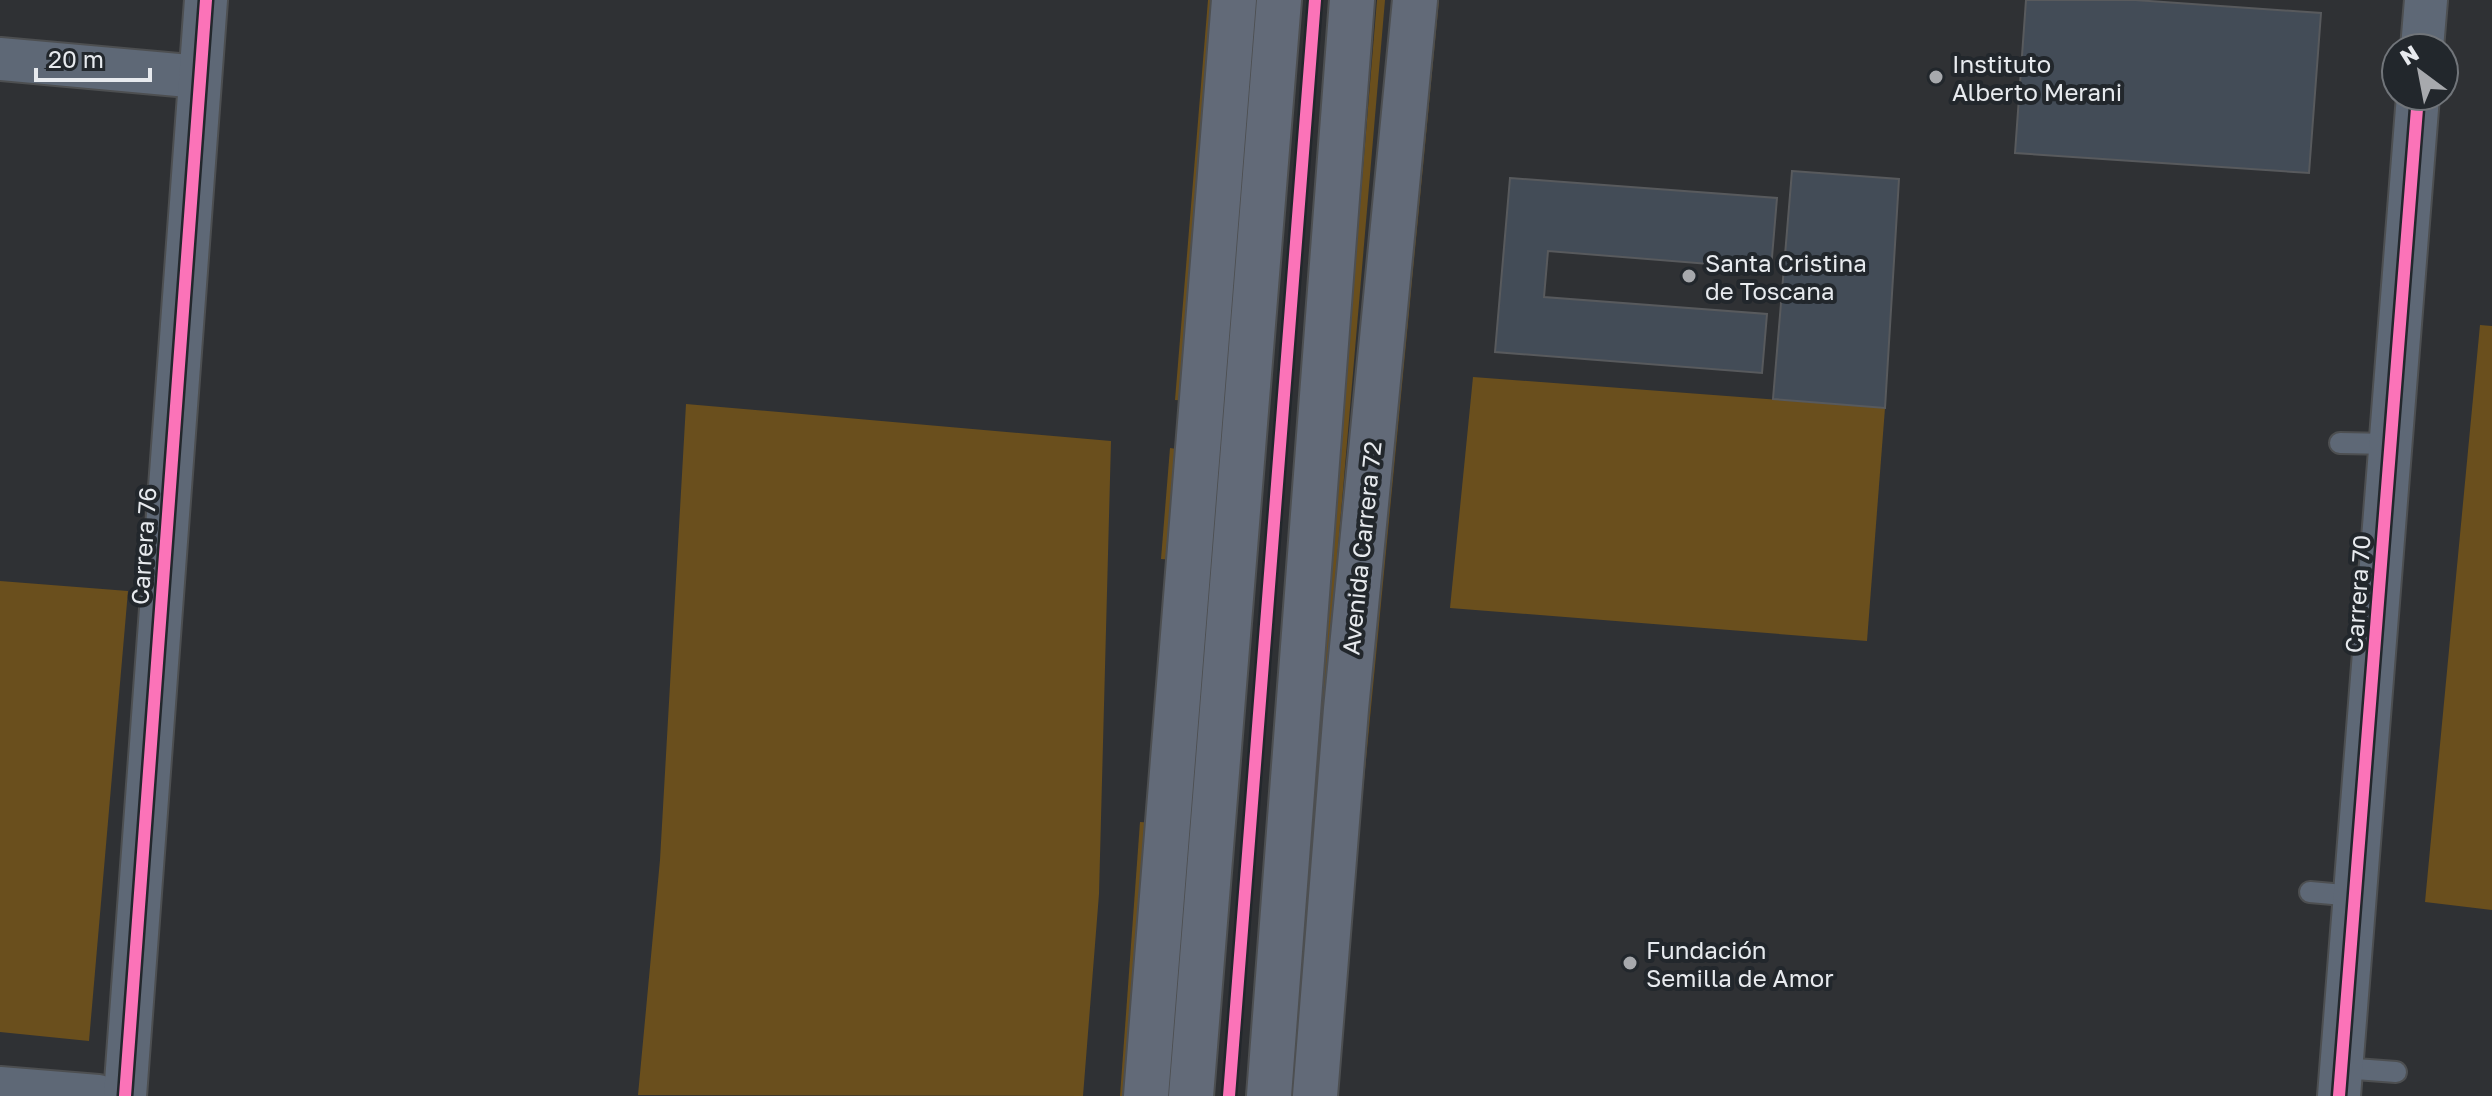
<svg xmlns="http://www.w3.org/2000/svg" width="2492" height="1096" font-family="'Golos Text',sans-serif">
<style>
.green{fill:#6a4f1d}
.building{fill:#434c57;stroke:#585a5d;stroke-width:2}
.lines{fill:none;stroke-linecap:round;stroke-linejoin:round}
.service-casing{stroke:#4d4f51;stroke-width:24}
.minor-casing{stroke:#4d4f51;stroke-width:46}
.trunk-casing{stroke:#4d4f51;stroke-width:48}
.service{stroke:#5e6876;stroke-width:20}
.minor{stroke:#5e6876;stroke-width:42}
.trunk{stroke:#626a78;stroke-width:44}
.cycleway-casing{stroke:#22272c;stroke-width:17}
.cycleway{stroke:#fb73b8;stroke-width:12}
.poi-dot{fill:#a7a9ad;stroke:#22272c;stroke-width:3}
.labels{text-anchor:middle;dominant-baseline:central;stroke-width:8;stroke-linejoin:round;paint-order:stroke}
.poi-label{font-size:24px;fill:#e7eaee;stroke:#22272c;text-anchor:start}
.street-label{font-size:24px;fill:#e7eaee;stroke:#22272c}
</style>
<rect width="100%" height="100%" fill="#2f3134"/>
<g class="green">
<polygon points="1208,0 1224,0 1190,401 1175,400"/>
<polygon points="1377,0 1385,0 1315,816 1309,816"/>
<polygon points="1423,0 1439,0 1360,822 1347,820"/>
<polygon points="2480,325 2492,326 2492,910 2425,902"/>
<polygon points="1473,377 1885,408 1867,641 1450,608"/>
<polygon points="686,404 1111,441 1099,894 1083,1096 638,1095 660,860"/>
<polygon points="1170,448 1184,450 1176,560 1161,559"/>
<polygon points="0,581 128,591 89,1041 0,1032"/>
<polygon points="1140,822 1155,823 1135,1096 1120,1096"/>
</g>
<g class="building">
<polygon points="2026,0 2135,0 2321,13 2309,173 2015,153"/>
<polygon points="1792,171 1899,179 1885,408 1773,399"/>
<polygon points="1510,178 1777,198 1771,269 1548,251 1544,297 1767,314 1762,373 1495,352"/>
</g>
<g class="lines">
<g class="service-casing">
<g id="service">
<polyline points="2340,443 2390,444"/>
<polyline points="2310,892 2355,896"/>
<polyline points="2342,1068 2396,1072"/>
</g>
</g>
<g class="minor-casing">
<g id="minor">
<polyline points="2422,48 2426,0"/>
<polyline points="0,59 200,77"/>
<polyline points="0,1088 98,1096"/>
<polyline points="125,1096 206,0"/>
<polyline points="2339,1096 2418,96"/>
</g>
</g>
<g class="trunk-casing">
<g id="trunk">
<polyline points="1146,1096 1234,0"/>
<polyline points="1191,1096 1279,0"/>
<polyline points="1269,1096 1352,0"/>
<polyline points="1315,1096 1346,709 1415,0"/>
</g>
</g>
<use href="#service" class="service"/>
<use href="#minor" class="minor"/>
<use href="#trunk" class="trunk"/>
<g class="cycleway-casing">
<g id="cycleway">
<polyline points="125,1096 206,0"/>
<polyline points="1229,1096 1315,0"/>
<polyline points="2339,1096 2418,96"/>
</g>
</g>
<use href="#cycleway" class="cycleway"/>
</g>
<g class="poi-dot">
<circle cx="1936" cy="77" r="8"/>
<circle cx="1689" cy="276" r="8"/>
<circle cx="1630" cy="963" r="8"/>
</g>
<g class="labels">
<g class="poi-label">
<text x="1952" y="63">Instituto<tspan x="1952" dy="28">Alberto Merani</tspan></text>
<text x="1705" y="262">Santa Cristina<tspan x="1705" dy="28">de Toscana</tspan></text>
<text x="1646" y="949">Fundación<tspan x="1646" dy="28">Semilla de Amor</tspan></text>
</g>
<g class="street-label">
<text transform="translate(143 546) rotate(-86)">Carrera 76</text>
<text transform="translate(1361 548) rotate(-84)">Avenida Carrera 72</text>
<text transform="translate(2357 594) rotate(-86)">Carrera 70</text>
</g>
</g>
<g transform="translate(2420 72) rotate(328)"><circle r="38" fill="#22272c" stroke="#71757a" stroke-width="2"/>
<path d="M0-6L14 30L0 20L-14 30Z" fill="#a7a9ad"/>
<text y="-12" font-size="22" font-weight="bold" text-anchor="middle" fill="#e7eaee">N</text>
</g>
<path d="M36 68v12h114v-12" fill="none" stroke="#e7eaee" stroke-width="4"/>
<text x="48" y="68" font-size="24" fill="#e7eaee" stroke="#22272c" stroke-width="6" paint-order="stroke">20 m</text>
</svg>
